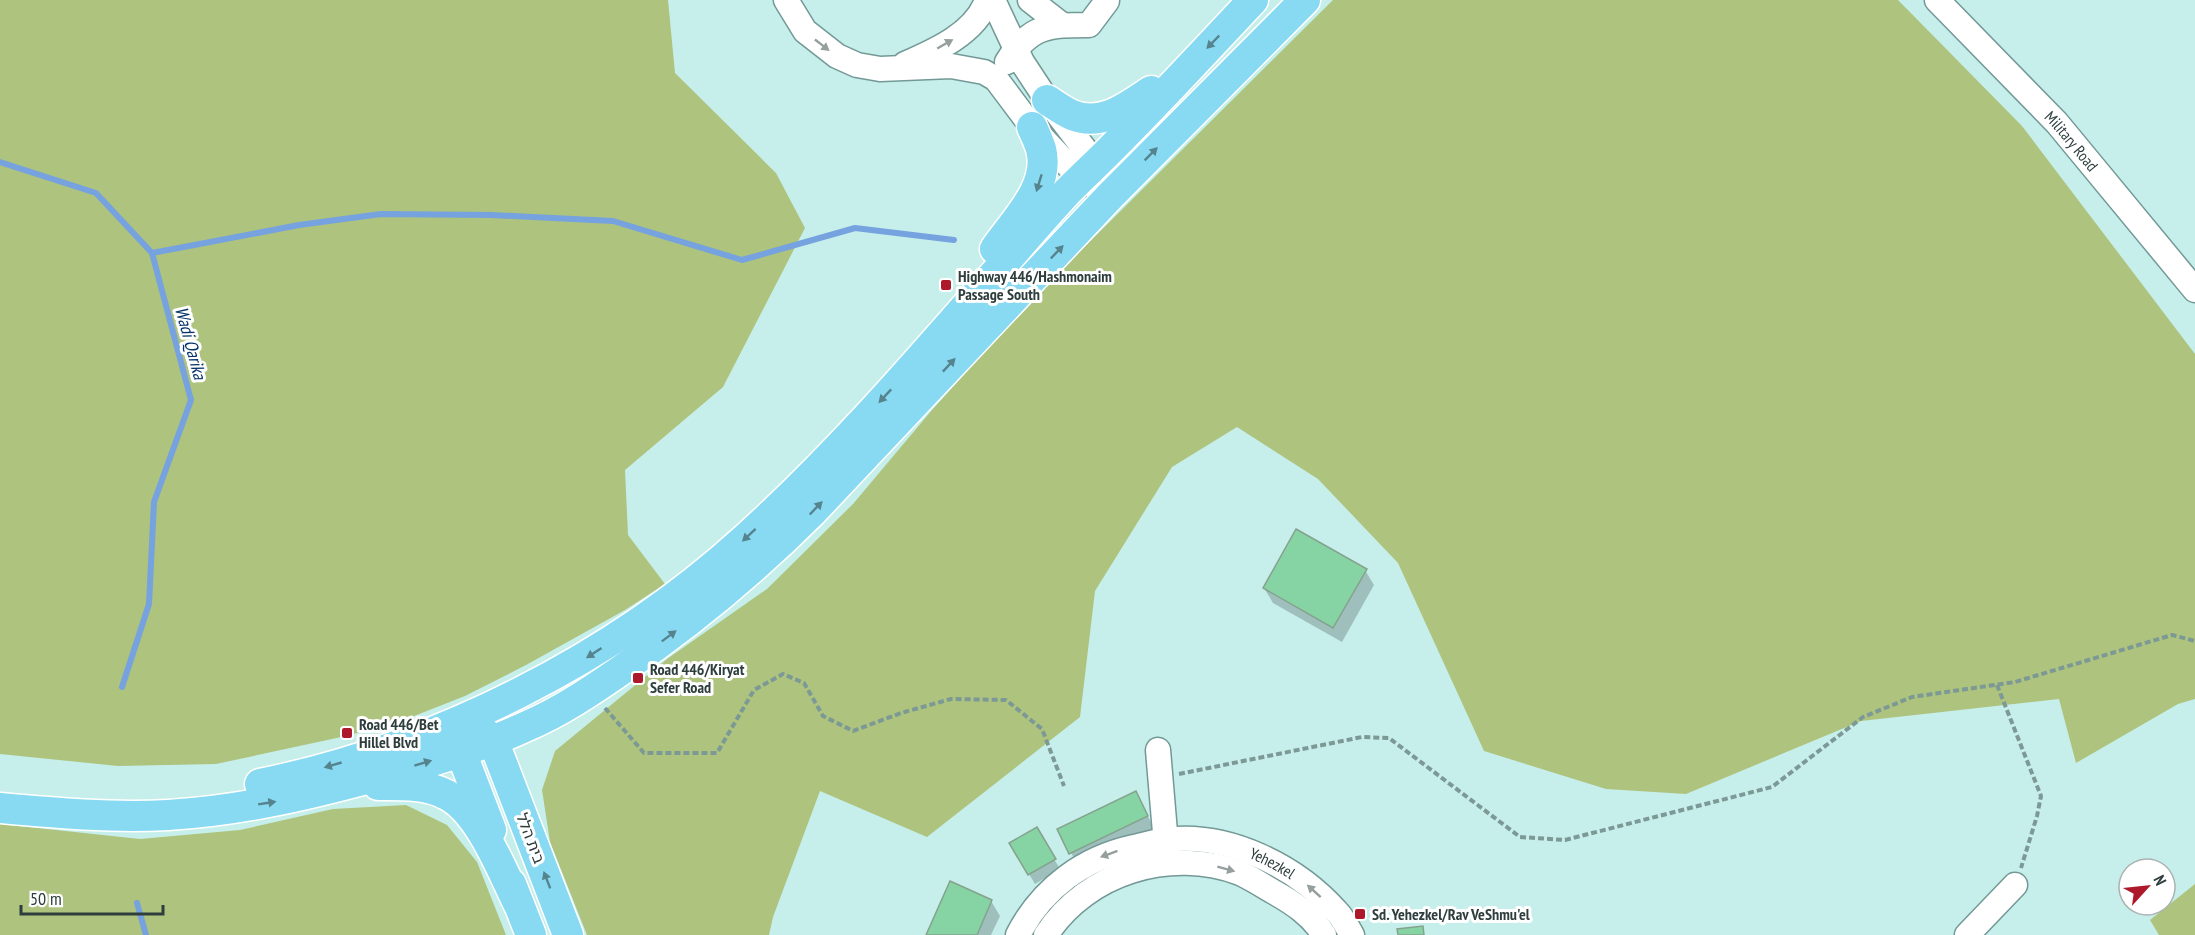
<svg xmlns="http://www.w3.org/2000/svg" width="2195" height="935" font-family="'PT Sans Narrow',Heebo,sans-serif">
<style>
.green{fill:#aec37d}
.shadow{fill:#0003}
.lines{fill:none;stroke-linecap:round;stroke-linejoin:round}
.stream{stroke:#76a2df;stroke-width:6}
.building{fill:#86d3a3;stroke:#86a28f;stroke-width:1.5}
.minor-casing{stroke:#739996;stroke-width:27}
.major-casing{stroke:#fff;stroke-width:33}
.path{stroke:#7c9996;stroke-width:4;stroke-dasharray:6 3;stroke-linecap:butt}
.minor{stroke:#fff;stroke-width:24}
.major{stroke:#88d9f2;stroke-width:30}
.oneway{fill:#56848e}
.oneway2{fill:#969e9e}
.poi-dot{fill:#ad192b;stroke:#fff;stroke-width:2}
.labels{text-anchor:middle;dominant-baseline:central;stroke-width:6;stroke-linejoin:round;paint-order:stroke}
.street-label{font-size:16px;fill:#2e3e3d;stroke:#fff}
.poi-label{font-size:16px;font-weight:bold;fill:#2e3e3d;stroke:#fff;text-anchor:start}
.water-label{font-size:18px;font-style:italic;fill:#063369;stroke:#fff}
</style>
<rect width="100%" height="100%" fill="#c6efeb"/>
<g class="green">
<polygon points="0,0 668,0 675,73 776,173 805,228 723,387 625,470 628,535 665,584 625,610 526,665 465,696 404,720 346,736 216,764 118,766 0,754"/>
<polygon points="1333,0 1898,0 2022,126 2195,354 2195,699 2178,704 2076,763 2059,699 1861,721 1686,794 1606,789 1484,751 1398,563 1318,479 1237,427 1172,467 1095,591 1080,717 927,837 820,791 773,917 769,935 587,935 550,842 542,790 555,751 667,659 767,589 853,504 932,410 1037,294"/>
<polygon points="406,805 447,825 477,862 506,935 0,935 0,824 140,839 240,830 333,809"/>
<polygon points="2195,884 2195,935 2159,935 2150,920"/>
</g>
<g class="shadow">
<polygon points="1365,570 1374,585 1342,642 1273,603 1264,588"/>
<polygon points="1136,793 1156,832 1079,868 1059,829"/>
<polygon points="1036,829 1060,869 1035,884 1011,844"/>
<polygon points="991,901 1000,916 991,935 928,935"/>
</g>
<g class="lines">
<g class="stream">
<polyline points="0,162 96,193 152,253 191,400 154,502 149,604 122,687"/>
<polyline points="152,253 299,225 381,214 491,215 613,221 742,260 855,228 954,240"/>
<polyline points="137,903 146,935"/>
</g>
</g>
<g class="building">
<polygon points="1296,529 1367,569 1333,628 1263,588"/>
<polygon points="1136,791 1148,816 1069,854 1057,829"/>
<polygon points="1037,827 1056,859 1028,875 1009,843"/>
<polygon points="950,881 992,900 977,935 926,935"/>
<polygon points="1423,926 1424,935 1398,935 1397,929"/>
</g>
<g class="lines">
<g class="minor-casing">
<g id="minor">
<polyline points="786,0 805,31 837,56 857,65 880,69 951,66 984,72 996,79 1032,127 1081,179 1110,196 1096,164 1047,100 1022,62 993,0"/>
<polyline points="1030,0 1062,25"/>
<path id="s1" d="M1937 0 2057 123 2195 290"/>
<path d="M1007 62C1030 25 1049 25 1089 25L1107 1V0"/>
<path d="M905 64C935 51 976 33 987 0"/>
<polyline points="1158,750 1167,856"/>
<path id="s2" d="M1018 935C1042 888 1084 858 1134 847 1145 845 1155 841 1166 840 1228 832 1296 866 1337 912 1343 918 1347 927 1352 935"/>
<path d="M1046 935C1087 872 1170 847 1240 873 1251 878 1262 885 1272 891 1292 902 1312 915 1324 935"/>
<polyline points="1967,935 2015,885"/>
</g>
</g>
<g class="major-casing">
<g id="major">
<path d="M1047 100C1055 105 1063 111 1072 115 1102 127 1127 107 1151 91"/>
<path d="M995 249C1015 220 1051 186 1041 149 1039 142 1035 134 1032 127"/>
<polyline points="478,727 493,740 568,935"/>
<polyline points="461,752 491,830"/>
<path d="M260 784C436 748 613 659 746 538 831 461 907 374 982 288 1011 256 1039 222 1068 191 1082 177 1096 164 1110 150 1159 101 1206 50 1253 0"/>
<path d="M378 785C401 785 427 784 447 795 480 812 502 871 518 903"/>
<path d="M0 808C55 813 112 818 168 815 241 811 311 794 381 775 430 762 480 748 527 726 560 712 591 691 620 671 689 624 753 571 812 512L1110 196 1305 0"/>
<polyline points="511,884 531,935"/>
</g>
</g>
<g class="path">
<polyline points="1997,685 2041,796 2037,816 2021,868"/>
<polyline points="605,708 644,753 717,753 754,690 783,674 804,683 823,716 853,731 901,713 951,699 1006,700 1042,729 1064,786"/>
<polyline points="1179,774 1362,737 1389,738 1520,837 1565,840 1772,787 1863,717 1912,697 2015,682 2172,635 2195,641"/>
</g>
<use href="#minor" class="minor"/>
<use href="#major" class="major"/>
</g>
<defs><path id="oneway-solid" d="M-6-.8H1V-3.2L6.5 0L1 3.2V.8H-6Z" transform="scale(1.5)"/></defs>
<g class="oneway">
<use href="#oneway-solid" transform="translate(1213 42) rotate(134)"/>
<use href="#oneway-solid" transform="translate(1151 154) rotate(-45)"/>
<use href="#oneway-solid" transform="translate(1039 183) rotate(107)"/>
<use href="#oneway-solid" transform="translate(1057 252) rotate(-46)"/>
<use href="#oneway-solid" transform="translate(949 365) rotate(-47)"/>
<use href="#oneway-solid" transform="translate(885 396) rotate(133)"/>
<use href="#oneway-solid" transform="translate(816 508) rotate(-46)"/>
<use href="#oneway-solid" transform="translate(749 535) rotate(137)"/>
<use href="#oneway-solid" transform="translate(669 636) rotate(-37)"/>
<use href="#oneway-solid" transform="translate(594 653) rotate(147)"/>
<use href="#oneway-solid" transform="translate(423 763) rotate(-17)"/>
<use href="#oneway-solid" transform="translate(333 765) rotate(164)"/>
<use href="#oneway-solid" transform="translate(267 803) rotate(-9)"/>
<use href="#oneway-solid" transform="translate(547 880) rotate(-111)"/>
</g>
<g class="oneway2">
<use href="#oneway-solid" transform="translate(945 44) rotate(-30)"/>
<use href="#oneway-solid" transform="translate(822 45) rotate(38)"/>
<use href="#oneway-solid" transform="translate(1109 854) rotate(160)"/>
<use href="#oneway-solid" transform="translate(1226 869) rotate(15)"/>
<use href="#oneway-solid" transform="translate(1314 891) rotate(-138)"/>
</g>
<g class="poi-dot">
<rect x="940" y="279" width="12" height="12" rx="3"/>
<rect x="632" y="672" width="12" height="12" rx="3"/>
<rect x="341" y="727" width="12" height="12" rx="3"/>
<rect x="1354" y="908" width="12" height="12" rx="3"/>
</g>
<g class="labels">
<g class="street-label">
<text stroke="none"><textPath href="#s1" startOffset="195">Military Road</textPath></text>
<text transform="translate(531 838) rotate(69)">בית הלל</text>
<text stroke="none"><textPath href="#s2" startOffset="294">Yehezkel</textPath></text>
</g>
<g class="poi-label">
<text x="958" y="276">Highway 446/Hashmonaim<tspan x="958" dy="18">Passage South</tspan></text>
<text x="650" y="669">Road 446/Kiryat<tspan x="650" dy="18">Sefer Road</tspan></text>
<text x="359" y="724">Road 446/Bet<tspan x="359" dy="18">Hillel Blvd</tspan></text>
<text x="1372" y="914">Sd. Yehezkel/Rav VeShmu'el</text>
</g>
<g class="water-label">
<text transform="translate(191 343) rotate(75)">Wadi Qarika</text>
</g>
</g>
<g transform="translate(2147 887) rotate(63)"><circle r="28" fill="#ffffff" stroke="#abb2b1" stroke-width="1.5"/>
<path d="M0-4.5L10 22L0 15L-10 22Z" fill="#ad192b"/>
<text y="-9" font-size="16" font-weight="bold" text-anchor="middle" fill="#2e3e3d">N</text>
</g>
<path d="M21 905v9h142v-9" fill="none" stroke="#2e3e3d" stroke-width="3"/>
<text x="30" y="905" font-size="18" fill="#2e3e3d" stroke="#ffffff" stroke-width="4.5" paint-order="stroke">50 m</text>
</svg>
